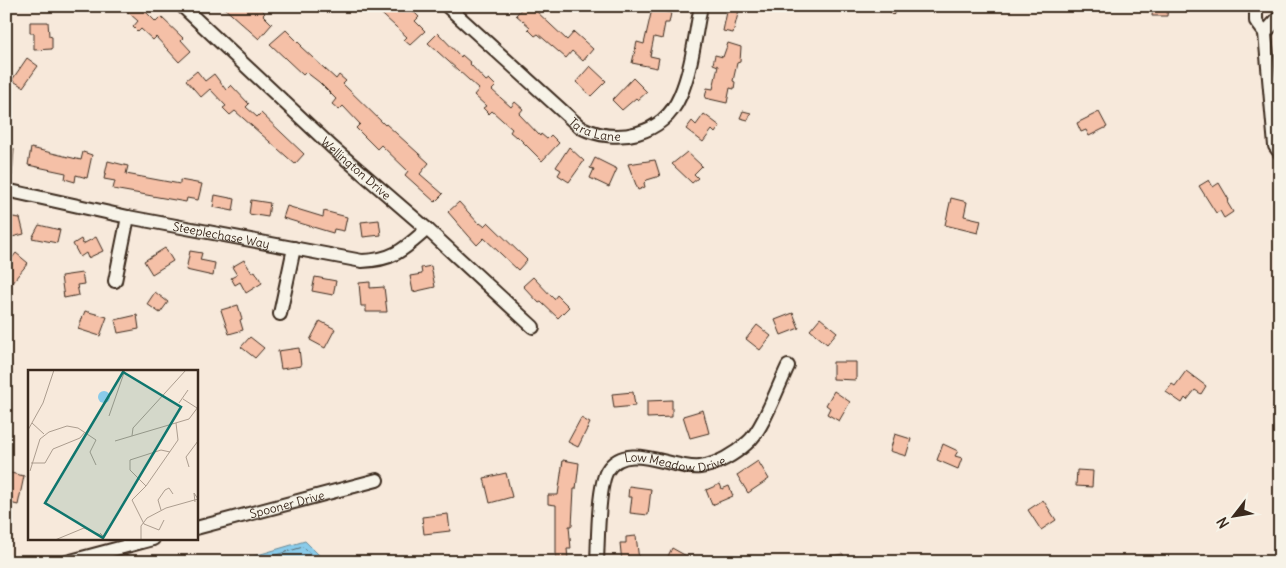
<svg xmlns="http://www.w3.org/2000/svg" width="1286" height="568" font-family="Delius,sans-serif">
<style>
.water{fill:#89cbea;stroke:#6a8b98}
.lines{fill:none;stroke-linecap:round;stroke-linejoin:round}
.shore{stroke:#5a6a70;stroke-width:1}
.building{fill:#f5c0a7;stroke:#3b2a1e}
.minor-casing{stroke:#3b2a1e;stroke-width:16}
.minor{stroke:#f7f3e8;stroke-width:12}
.labels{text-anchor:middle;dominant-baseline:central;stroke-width:4;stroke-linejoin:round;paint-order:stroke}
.street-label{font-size:12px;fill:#3b2a1e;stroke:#f7f3e8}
.inset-road{fill:none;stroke:#ac9d8f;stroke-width:1}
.view{fill:#0f766e;fill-opacity:0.15;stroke:#0f766e;stroke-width:2.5}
.inset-edge{fill:none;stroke:#3b2a1e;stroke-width:2.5}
</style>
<rect width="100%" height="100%" fill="#f7e9db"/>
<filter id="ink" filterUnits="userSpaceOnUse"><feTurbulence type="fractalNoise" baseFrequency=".02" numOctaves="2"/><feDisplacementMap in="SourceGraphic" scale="10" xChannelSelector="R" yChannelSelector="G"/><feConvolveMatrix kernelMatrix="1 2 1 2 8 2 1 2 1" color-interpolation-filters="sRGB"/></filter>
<g filter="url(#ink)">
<polygon class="water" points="305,541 326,562 234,562"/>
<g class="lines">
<polyline class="shore" points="252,562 303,547 319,562"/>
</g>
<g class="building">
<polygon points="121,6 140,6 156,22 161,17 183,38 181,40 191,51 179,62 156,37 153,40 141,29 138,32 133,27 138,21"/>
<polygon points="222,6 258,6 265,13 263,15 272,24 259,39"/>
<polygon points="373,6 408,6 419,17 415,21 425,31 410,45 404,40 407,37"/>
<polygon points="524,6 538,6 535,10 567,40 574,32 593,49 583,61 572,51 566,58 538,34 535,36 528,29 530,27 516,15"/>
<polygon points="884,6 902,6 893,15"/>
<polygon points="1153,6 1168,6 1167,16 1152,16"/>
<polygon points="728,7 739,10 733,33 723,31"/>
<polygon points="652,9 671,13 669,23 665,23 662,39 654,37 650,56 659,58 657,68 632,63 637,42 644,44"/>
<polygon points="30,22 48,22 49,36 52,37 52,49 34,50 34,33 30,33"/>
<polygon points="286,30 302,46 301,47 336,79 339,75 346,81 343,84 385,125 386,124 429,163 420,174 443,194 435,202 405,175 408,171 381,145 377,149 356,128 360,124 343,106 339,110 332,104 336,99 319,82 306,72 303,75 270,44"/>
<polygon points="438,33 461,57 462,55 471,63 470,64 486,81 489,79 496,86 492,90 511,107 515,102 523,109 519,114 540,136 541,134 547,139 551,135 559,143 542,161 517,136 516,137 510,132 512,129 492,111 489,114 483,108 486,106 474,95 479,89 428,43"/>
<polygon points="728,43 741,47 740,62 737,63 733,81 735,82 734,89 730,88 727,103 705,98 707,88 713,89 718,66 713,64 715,55 723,57"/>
<polygon points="27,58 38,66 23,87 12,80"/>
<polygon points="590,66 606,81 591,96 576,82"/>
<polygon points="197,71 205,81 214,74 226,90 231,85 249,104 246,107 257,117 261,113 304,154 295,164 235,111 230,115 223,108 226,106 210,89 201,97 186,80"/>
<polygon points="633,78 647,92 638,100 636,98 622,110 612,100"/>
<polygon points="743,111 751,113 748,120 740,118"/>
<polygon points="1099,112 1107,127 1089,136 1086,130 1081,132 1077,123"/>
<polygon points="704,114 720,126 715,133 712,130 703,142 686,129 692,121 696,125"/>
<polygon points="569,147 584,161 569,182 558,175 561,170 556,167"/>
<polygon points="31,148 81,160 83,152 92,155 87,178 76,175 75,182 65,179 66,173 28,165"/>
<polygon points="6,149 14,149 12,176 6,175"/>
<polygon points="687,152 702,166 694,174 698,178 692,183 672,164"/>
<polygon points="595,158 617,169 609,187 590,178 594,169 590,168"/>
<polygon points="655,160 660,176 647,180 644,183 645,187 638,190 628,164"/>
<polygon points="108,161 128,166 126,174 180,184 180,180 202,184 198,200 187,198 186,202 113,189 115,181 104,179"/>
<polygon points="1209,180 1213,187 1219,183 1229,200 1227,202 1233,212 1224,218 1220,211 1216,213 1199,186"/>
<polygon points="215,195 235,199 233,211 213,207"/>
<polygon points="951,198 967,202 964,216 981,220 978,233 945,225"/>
<polygon points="251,200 270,203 268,217 249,214"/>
<polygon points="459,202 479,224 480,223 484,226 488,222 527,260 518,270 484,238 477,245 468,235 448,212"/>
<polygon points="287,206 323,217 324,211 347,217 344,231 334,229 333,233 283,218"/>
<polygon points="13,217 20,218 24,234 12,237 11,230 6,231 6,219"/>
<polygon points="379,220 381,235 363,237 361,222"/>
<polygon points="39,225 60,230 57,243 32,238"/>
<polygon points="96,237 103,251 88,258 86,253 80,257 73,244 81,239 83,244"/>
<polygon points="165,248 173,261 152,274 144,261"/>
<polygon points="190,251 202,253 200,260 215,263 213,276 186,270"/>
<polygon points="16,253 28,263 6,290 6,266"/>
<polygon points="244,260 252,273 255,271 262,283 246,293 240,282 235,285 231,278 237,275 232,267"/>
<polygon points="431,266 435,287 413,292 410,276 422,274 421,268"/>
<polygon points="82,273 84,284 77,285 79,295 64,298 61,276"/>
<polygon points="315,277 336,281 333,295 312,291"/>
<polygon points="533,277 554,299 557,295 569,307 558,318 541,302 539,303 523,286"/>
<polygon points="370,282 370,288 384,287 387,312 366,312 366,306 361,306 359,283"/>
<polygon points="155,292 168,302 160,313 147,304"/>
<polygon points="238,305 242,319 240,320 243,330 229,334 221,310"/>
<polygon points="85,311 107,317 100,336 78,329"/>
<polygon points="793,313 799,328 781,335 775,320"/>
<polygon points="137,315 139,329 118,333 115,320"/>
<polygon points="820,318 837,332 827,344 810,330"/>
<polygon points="320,321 335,329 325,348 310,340"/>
<polygon points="757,325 771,336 760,350 746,339"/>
<polygon points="250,337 264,348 255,358 241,347"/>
<polygon points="299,348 301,366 281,369 278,351"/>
<polygon points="833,362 856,362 856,380 833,379"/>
<polygon points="1186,371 1206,386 1201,394 1195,390 1187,400 1185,398 1182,403 1166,392 1172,384 1175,386"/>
<polygon points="834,391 850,402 839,421 827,414 830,408 826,405"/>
<polygon points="633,392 635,406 614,408 612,394"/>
<polygon points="672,400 672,417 647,418 647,401"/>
<polygon points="703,410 709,433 690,438 683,416"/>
<polygon points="581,418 590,423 578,447 568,442"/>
<polygon points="895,434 911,439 906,456 890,451"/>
<polygon points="943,444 958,451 955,456 962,458 958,469 937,460"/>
<polygon points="563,460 579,463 576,489 574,489 572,526 569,526 571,549 567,549 568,559 556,559 556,505 548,504 548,495 558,495"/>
<polygon points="758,461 769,479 748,493 737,475"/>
<polygon points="1077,470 1093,471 1092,487 1076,486"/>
<polygon points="6,472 24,476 18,505 6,502"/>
<polygon points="506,473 512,497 490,503 484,478"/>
<polygon points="720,484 722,489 729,486 733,496 712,505 706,490"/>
<polygon points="629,486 651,489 648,515 630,513 632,497 628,497"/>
<polygon points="1043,500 1056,520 1041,530 1028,510"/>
<polygon points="448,514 450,531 424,534 422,517"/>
<polygon points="636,536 639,560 622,562 620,543 626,543 626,537"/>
<polygon points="672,548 697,562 665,562"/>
<polygon points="843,554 845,562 822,562 822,558"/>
</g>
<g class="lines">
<g class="minor-casing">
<g id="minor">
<path id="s1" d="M182 6 332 147 427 229 533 327"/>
<path id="s2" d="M447 6 580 127C616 145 663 136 680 96 692 69 695 35 701 6"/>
<polyline points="1256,6 1256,21 1265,33 1275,146 1280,153"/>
<polyline points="1265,33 1280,16"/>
<path id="s3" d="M6 190 128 217 362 261C394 260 404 249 427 229"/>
<polyline points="115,281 128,217"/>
<polyline points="280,314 294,248"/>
<path id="s4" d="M196 528 377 480"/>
<polyline points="67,562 153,539"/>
<path id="s5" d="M597 562C598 542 598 486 607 471 626 439 672 470 700 467 717 465 735 454 747 443 762 432 779 384 788 366"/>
</g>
</g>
<use href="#minor" class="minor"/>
</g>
</g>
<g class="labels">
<g class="street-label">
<text stroke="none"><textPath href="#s2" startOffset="195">Tara Lane</textPath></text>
<text stroke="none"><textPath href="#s1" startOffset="238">Wellington Drive</textPath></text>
<text stroke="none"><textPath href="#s3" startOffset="220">Steeplechase Way</textPath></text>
<text stroke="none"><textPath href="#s5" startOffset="166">Low Meadow Drive</textPath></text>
<text stroke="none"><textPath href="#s4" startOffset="94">Spooner Drive</textPath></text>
</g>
</g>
<g transform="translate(28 370)">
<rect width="170" height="170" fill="#f7e9db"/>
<path d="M70 27a6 6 0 1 1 12 0a6 6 0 1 1-12 0Z" fill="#89cbea"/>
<path class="inset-road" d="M155 29 169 38M151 33 160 20M81 46 97 0M4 53 16 64M0 60 15 33 26 0M104 66 105 58 158 0M87 71 161 49 170 37M3 93H17L25 79 52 68 57 62M161 97 158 87 170 71M2 101 12 69 21 62 39 56 50 58 68 70 62 82 68 95M118 116 102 100V90L133 80 142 82M167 132 166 123 170 129M133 140 130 130 137 120 141 118 145 124M136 150 131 160 116 154 104 130 118 116 150 70 148 53M27 170 56 158 75 166 72 163M113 170V156L119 148 138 138 170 129"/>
<path class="view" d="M95 2 153 37 75 168 17 133Z"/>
<rect width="170" height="170" class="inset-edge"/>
</g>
<rect width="1286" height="568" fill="none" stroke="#f7f3e8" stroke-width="25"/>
<rect x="12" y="12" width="1261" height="543" fill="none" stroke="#3b2a1e" stroke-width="2" filter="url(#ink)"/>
<g transform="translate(1234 516) rotate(239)" stroke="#f7f3e8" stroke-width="4" paint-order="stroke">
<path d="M0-4L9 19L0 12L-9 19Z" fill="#3b2a1e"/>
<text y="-8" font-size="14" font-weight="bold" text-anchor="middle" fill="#3b2a1e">N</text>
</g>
</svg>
